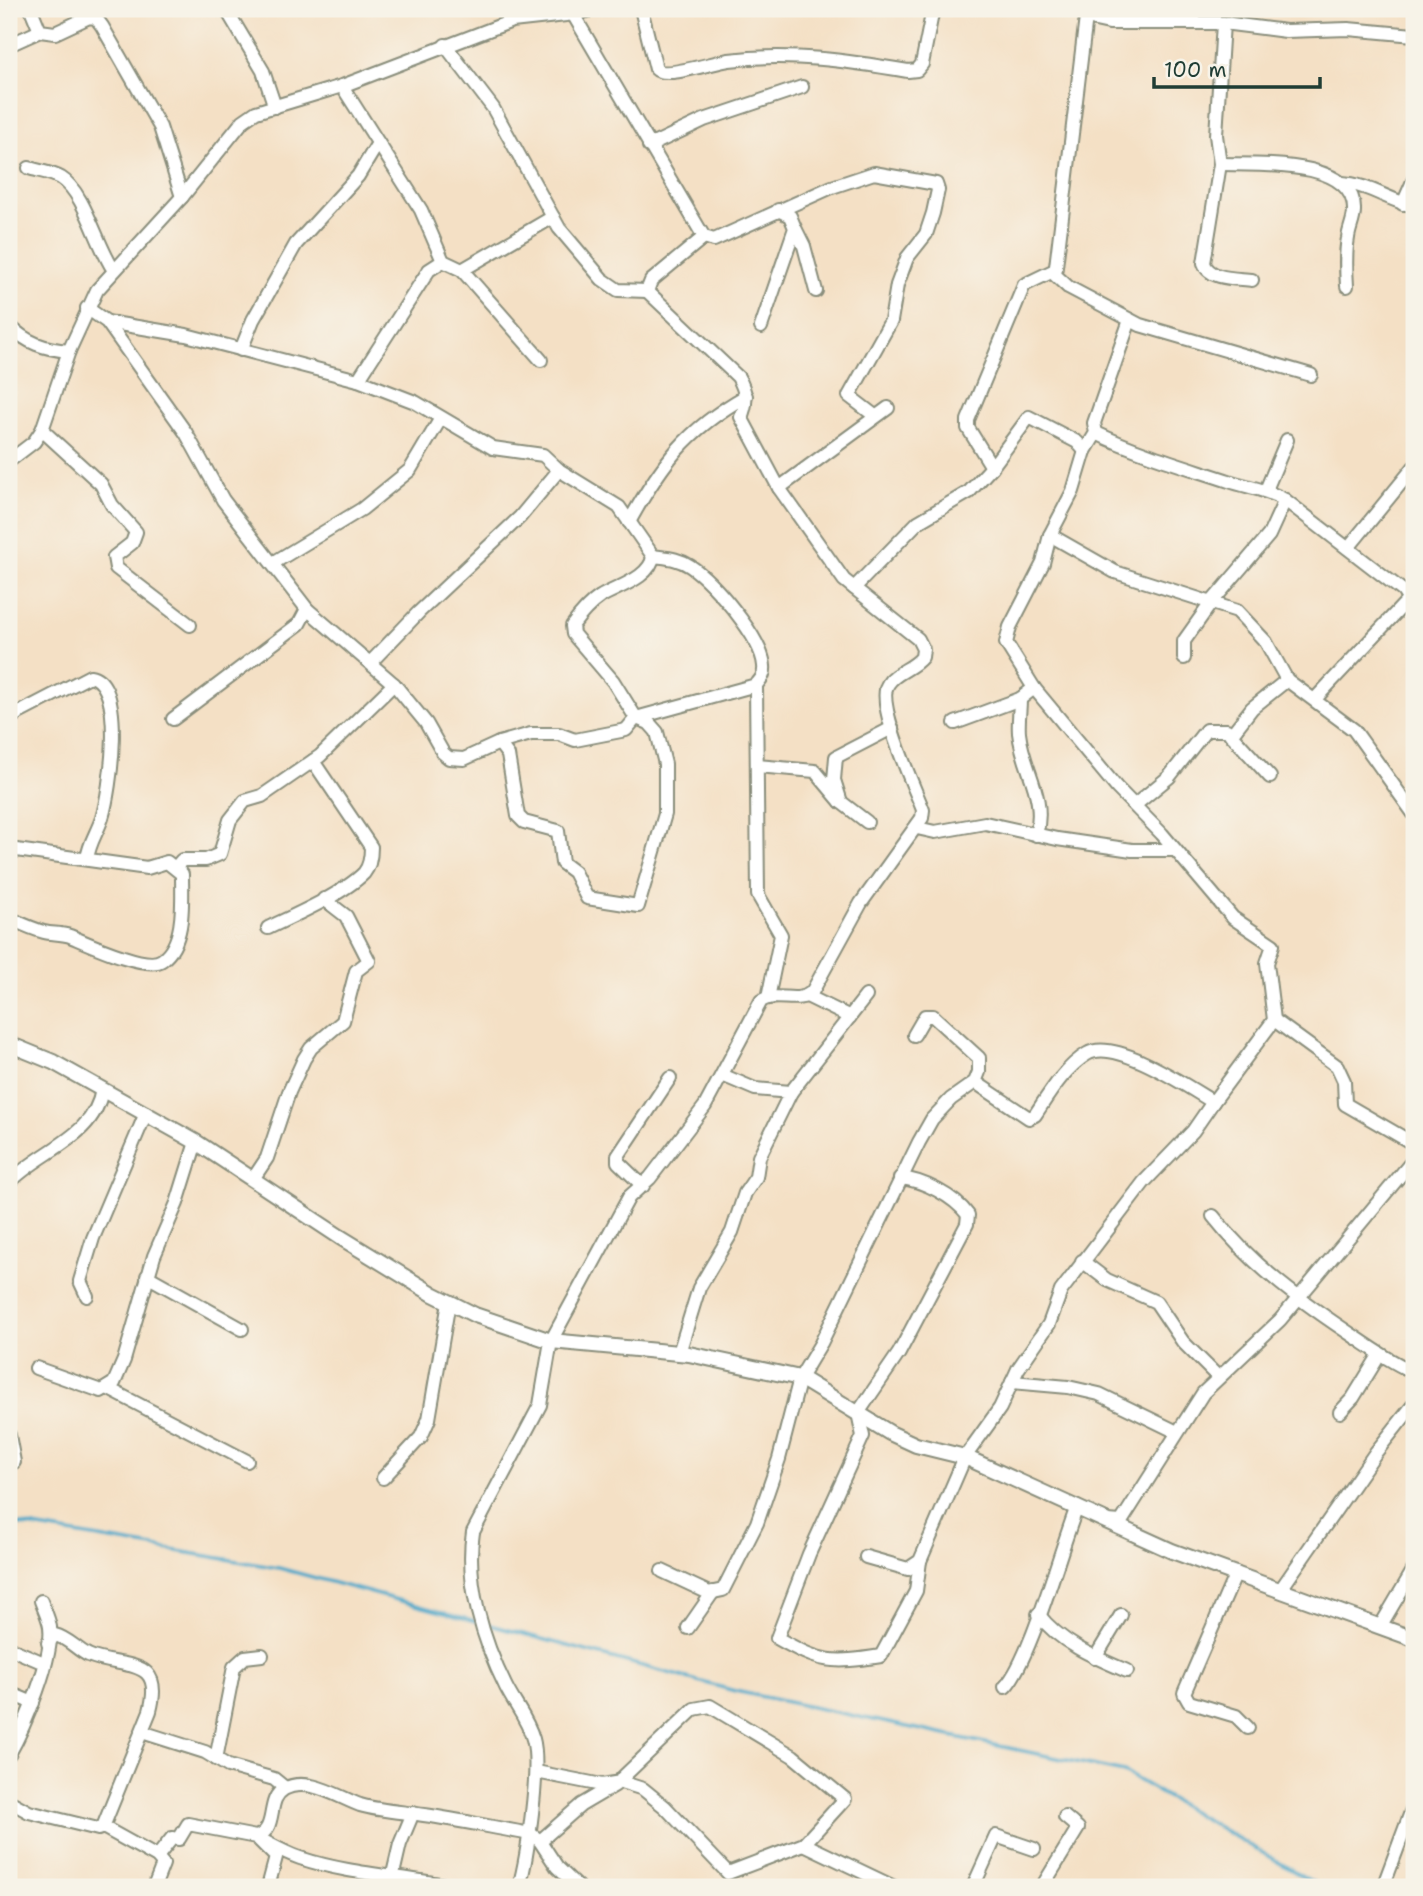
<svg xmlns="http://www.w3.org/2000/svg" width="1423" height="1896" font-family="'Shantell Sans',sans-serif">
<style>
.lines{fill:none;stroke-linecap:round;stroke-linejoin:round}
.stream{stroke:#4ba7c9;stroke-width:3.5}
.minor-casing{stroke:#8a8e7c;stroke-width:16}
.tertiary-casing{stroke:#8a8e7c;stroke-width:18}
.minor{stroke:#fff;stroke-width:12}
.tertiary{stroke:#fff;stroke-width:14}
</style>
<rect width="100%" height="100%" fill="#f7f3e8"/>
<filter id="ink" filterUnits="userSpaceOnUse"><feTurbulence type="fractalNoise" baseFrequency=".0143" numOctaves="2"/><feDisplacementMap in="SourceGraphic" scale="14" xChannelSelector="R" yChannelSelector="G"/><feConvolveMatrix kernelMatrix="1 2 1 2 8 2 1 2 1" color-interpolation-filters="sRGB"/></filter>
<filter id="wash" filterUnits="userSpaceOnUse"><feTurbulence type="fractalNoise" baseFrequency=".00686" numOctaves="4" result="noise"/><feDisplacementMap in="SourceGraphic" scale="28" xChannelSelector="R" yChannelSelector="G"/><feGaussianBlur stdDeviation="1.57" result="paint"/><feColorMatrix in="noise" values="0 0 0 0 0 0 0 0 0 0 0 0 0 0 0 0 0 1.4 0 .05"/><feComposite in="paint" operator="in"/></filter>
<g filter="url(#wash)">
<rect width="100%" height="100%" fill="#f4e0c5"/>
<g class="lines">
<g class="stream">
<polyline points="9,1523 279,1568 479,1622"/>
<polyline points="486,1624 735,1691 1124,1772 1321,1887"/>
</g>
</g>
</g>
<g filter="url(#ink)">
<g class="lines">
<g class="minor-casing">
<g id="minor">
<polyline points="31,9 40,31 55,33 89,17 96,18 102,26 160,127 182,197"/>
<polyline points="226,9 263,71 275,107"/>
<polyline points="570,9 704,237 714,240 832,187 874,173 936,184 938,190 933,213 926,234 907,258 897,285 891,321 849,396 875,416"/>
<path d="M641 9 656 69C665 79 714 62 729 60 790 52 849 61 908 71L917 70 922 64 933 9"/>
<polyline points="1087,9 1055,275 1068,287 1140,325 1311,375"/>
<polyline points="1086,18 1109,23 1223,23 1286,31 1348,29 1414,35"/>
<path d="M1223 23 1216 135 1220 164 1204 263C1209 280 1237 278 1252 280"/>
<polyline points="9,45 40,31"/>
<polyline points="445,45 493,108 559,228 602,279 618,290 647,291"/>
<polyline points="342,86 421,210 443,261 462,270 541,360"/>
<polyline points="649,146 704,120 802,87"/>
<path d="M1220 164C1255 165 1356 158 1354 211 1354 220 1349 229 1348 238 1345 254 1346 270 1347 286"/>
<path d="M29 168C39 171 52 173 61 178 84 192 97 245 113 269"/>
<path d="M1341 183C1369 184 1389 201 1414 206"/>
<polyline points="1403,204 1414,179"/>
<polyline points="795,228 804,246 816,291"/>
<polyline points="462,270 553,217"/>
<path d="M87 308 107 322 186 433 223 500 307 609 394 684 426 723 443 753 449 758 464 759 499 743 531 734H559L575 740 626 730 636 718 613 681 573 634 572 626C580 615 588 605 600 597 616 587 651 578 653 556"/>
<polyline points="1130,320 1094,423 1096,433 1085,451 1073,491 1050,535 1043,563 1010,627 1006,643 1034,688 1117,788 1162,834 1233,918 1273,945 1267,963 1274,1020 1213,1102"/>
<polyline points="107,322 186,335 358,380 415,402 493,448 543,455 559,470 619,507 653,556"/>
<path d="M9 325C26 343 45 349 69 351"/>
<polyline points="761,327 795,228 790,216 778,210"/>
<polyline points="241,350 253,320 296,244 358,176 378,143"/>
<polyline points="358,380 429,270 443,261"/>
<polyline points="42,430 101,484 112,505 136,532 132,543 114,557 116,568 190,625"/>
<path d="M1096 433C1138 453 1184 466 1229 481 1250 488 1263 488 1285 500L1403 591 1414 608"/>
<polyline points="9,461 34,442 42,430 69,351 97,290 182,197 243,121 256,112 342,86 512,21 575,14 595,9"/>
<polyline points="992,467 968,428 968,420 1024,285 1053,271"/>
<polyline points="779,488 888,408"/>
<polyline points="1266,490 1287,440"/>
<path d="M629 522C662 463 686 430 746 396"/>
<polyline points="1050,535 1115,572 1237,611 1266,642 1287,680 1354,730 1414,814"/>
<polyline points="1348,548 1414,467"/>
<polyline points="273,563 362,509 410,470 441,418"/>
<polyline points="854,588 918,522 969,492 992,467 1029,417 1077,442 1085,451"/>
<polyline points="1184,658 1184,641 1211,603 1269,535 1285,500"/>
<polyline points="371,662 419,612 520,517 559,470"/>
<polyline points="756,685 758,895 781,935 768,998"/>
<path d="M1034 688 1020 699C1020 710 1018 722 1019 733 1023 770 1047 796 1036 835"/>
<polyline points="1315,699 1407,601"/>
<path d="M9 718 90 676C127 682 110 792 102 818 97 833 89 843 87 859"/>
<polyline points="173,719 299,624 307,609"/>
<polyline points="955,723 1020,699"/>
<polyline points="1231,735 1252,708 1287,680"/>
<path d="M499 743 508 755 518 816 524 822 558 831 562 863 574 872 587 898 638 906 665 814V764L657 732 649 723 636 718 756 685C761 679 765 675 764 666 762 638 713 581 690 566 678 558 667 558 653 556"/>
<polyline points="757,766 815,771 841,802 834,780 836,757 892,728"/>
<polyline points="841,802 867,822"/>
<polyline points="1135,805 1169,777 1206,730 1227,730 1270,777"/>
<polyline points="917,828 935,832 985,823 1057,839 1132,850 1175,850"/>
<path d="M9 849 147 868 167 862 182 874C182 900 186 943 162 960 147 971 87 943 70 936 62 933 52 934 44 932 32 929 20 923 9 918"/>
<polyline points="176,867 182,860 206,860 220,854 230,820 245,801 262,796 320,756 394,684"/>
<path d="M268 928C295 915 343 894 364 873 370 866 371 856 371 847L313 761"/>
<polyline points="807,996 850,1017"/>
<polyline points="1274,1020 1337,1066 1344,1081 1345,1104 1414,1144"/>
<polyline points="791,1092 866,996"/>
<path d="M900 1178C923 1180 954 1196 968 1215L967 1224 899 1353 858 1413 863 1436 809 1554 777 1638C821 1663 831 1664 881 1656L916 1591 920 1561"/>
<polyline points="253,1179 267,1158 289,1092 304,1059 311,1048 343,1021 356,971 369,961 346,916 324,899"/>
<path d="M9 1183C40 1150 95 1138 102 1089"/>
<polyline points="643,1186 618,1162 618,1156 670,1078"/>
<path d="M1213 1216C1253 1267 1305 1304 1358 1339 1376 1351 1394 1364 1414 1372"/>
<polyline points="1082,1261 1107,1280 1156,1302 1183,1342 1218,1377"/>
<polyline points="147,1276 242,1329"/>
<polyline points="87,1296 80,1281 93,1238 146,1113"/>
<polyline points="679,1353 699,1288 732,1232 745,1193 756,1177 759,1157 791,1092 755,1089 722,1075"/>
<polyline points="36,1368 101,1391 114,1383 124,1360 154,1256 177,1203 196,1142"/>
<polyline points="1012,1382 1068,1387 1099,1394 1177,1432"/>
<polyline points="107,1388 247,1461"/>
<polyline points="1340,1412 1353,1398 1380,1354"/>
<polyline points="9,1435 14,1462"/>
<polyline points="383,1478 421,1437 429,1419 449,1302"/>
<polyline points="1108,1521 1121,1522 1203,1393 1280,1320 1414,1159"/>
<path d="M866 1557 908 1569 920 1561 965 1457 1000 1408 1018 1369 1049 1324 1061 1291 1144 1182 1193 1131 1213 1102C1188 1087 1115 1037 1087 1054 1065 1067 1049 1094 1035 1115L1029 1118 975 1082"/>
<polyline points="662,1571 709,1593 723,1590 757,1523 779,1459 800,1378 821,1343 919,1142 932,1119 951,1099 975,1082 979,1072 979,1058 933,1016 925,1016 914,1035"/>
<polyline points="1236,1573 1184,1693 1189,1702 1236,1716 1248,1728"/>
<polyline points="1281,1589 1376,1452 1414,1404"/>
<path d="M1038 1614C1060 1643 1094 1657 1127 1671"/>
<polyline points="1381,1625 1414,1569"/>
<polyline points="688,1628 713,1592"/>
<path d="M48 1643 55 1635C68 1638 76 1649 88 1655 123 1670 165 1655 150 1711L103 1827"/>
<polyline points="9,1648 44,1663"/>
<polyline points="1095,1658 1121,1615"/>
<path d="M1005 1687C1030 1662 1061 1547 1077 1507"/>
<polyline points="9,1693 33,1703"/>
<polyline points="142,1732 205,1752 228,1766 274,1779 285,1788"/>
<path d="M9 1754C24 1728 54 1657 50 1627 49 1619 44 1609 41 1601"/>
<polyline points="216,1759 234,1667 245,1657 262,1655"/>
<polyline points="536,1772 602,1785 621,1782 643,1789 665,1807 728,1873 804,1844 845,1799 793,1756 710,1706 694,1709 622,1778 621,1782"/>
<polyline points="9,1801 29,1812 98,1829 103,1827 157,1857 163,1864 154,1887"/>
<polyline points="540,1841 581,1805 615,1785"/>
<polyline points="804,1844 894,1887"/>
<path d="M157 1857 172 1838 179 1839 188 1824 256 1837C279 1829 265 1800 284 1789 308 1776 338 1797 360 1805 380 1811 404 1812 424 1815 460 1820 495 1828 531 1834L540 1841 557 1867 578 1887"/>
<path d="M268 1887 276 1857 256 1837C270 1844 285 1853 300 1858 351 1875 404 1876 455 1887"/>
<polyline points="390,1887 400,1844 413,1813"/>
<path d="M519 1887C527 1859 541 1767 533 1739 528 1720 515 1705 506 1687 483 1641 465 1583 473 1532L540 1405 551 1341 629 1197 650 1178 705 1106 761 1001C776 991 798 1005 812 992L861 903 922 818 923 810C914 786 875 704 888 684 895 672 913 669 922 657L923 649 918 639 844 580 779 488 741 417C748 402 746 391 738 377L647 291 651 281 704 237"/>
<polyline points="973,1887 996,1836 1034,1849"/>
<polyline points="1042,1887 1078,1828 1065,1817"/>
<polyline points="1383,1887 1414,1804"/>
</g>
</g>
<g class="tertiary-casing">
<polyline id="tertiary" points="9,1044 53,1062 196,1142 340,1237 433,1294 475,1315 551,1341 689,1354 800,1378 890,1433 916,1445 965,1457 1172,1551 1414,1639"/>
</g>
<use href="#minor" class="minor"/>
<use href="#tertiary" class="tertiary"/>
</g>
</g>
<rect width="1423" height="1896" fill="none" stroke="#f7f3e8" stroke-width="35"/>
<path d="M1154 77v10h166v-10" fill="none" stroke="#1f3d34" stroke-width="3.5"/>
<text x="1164" y="77" font-size="21" fill="#1f3d34" stroke="#f7f3e8" stroke-width="5" paint-order="stroke">100 m</text>
</svg>
